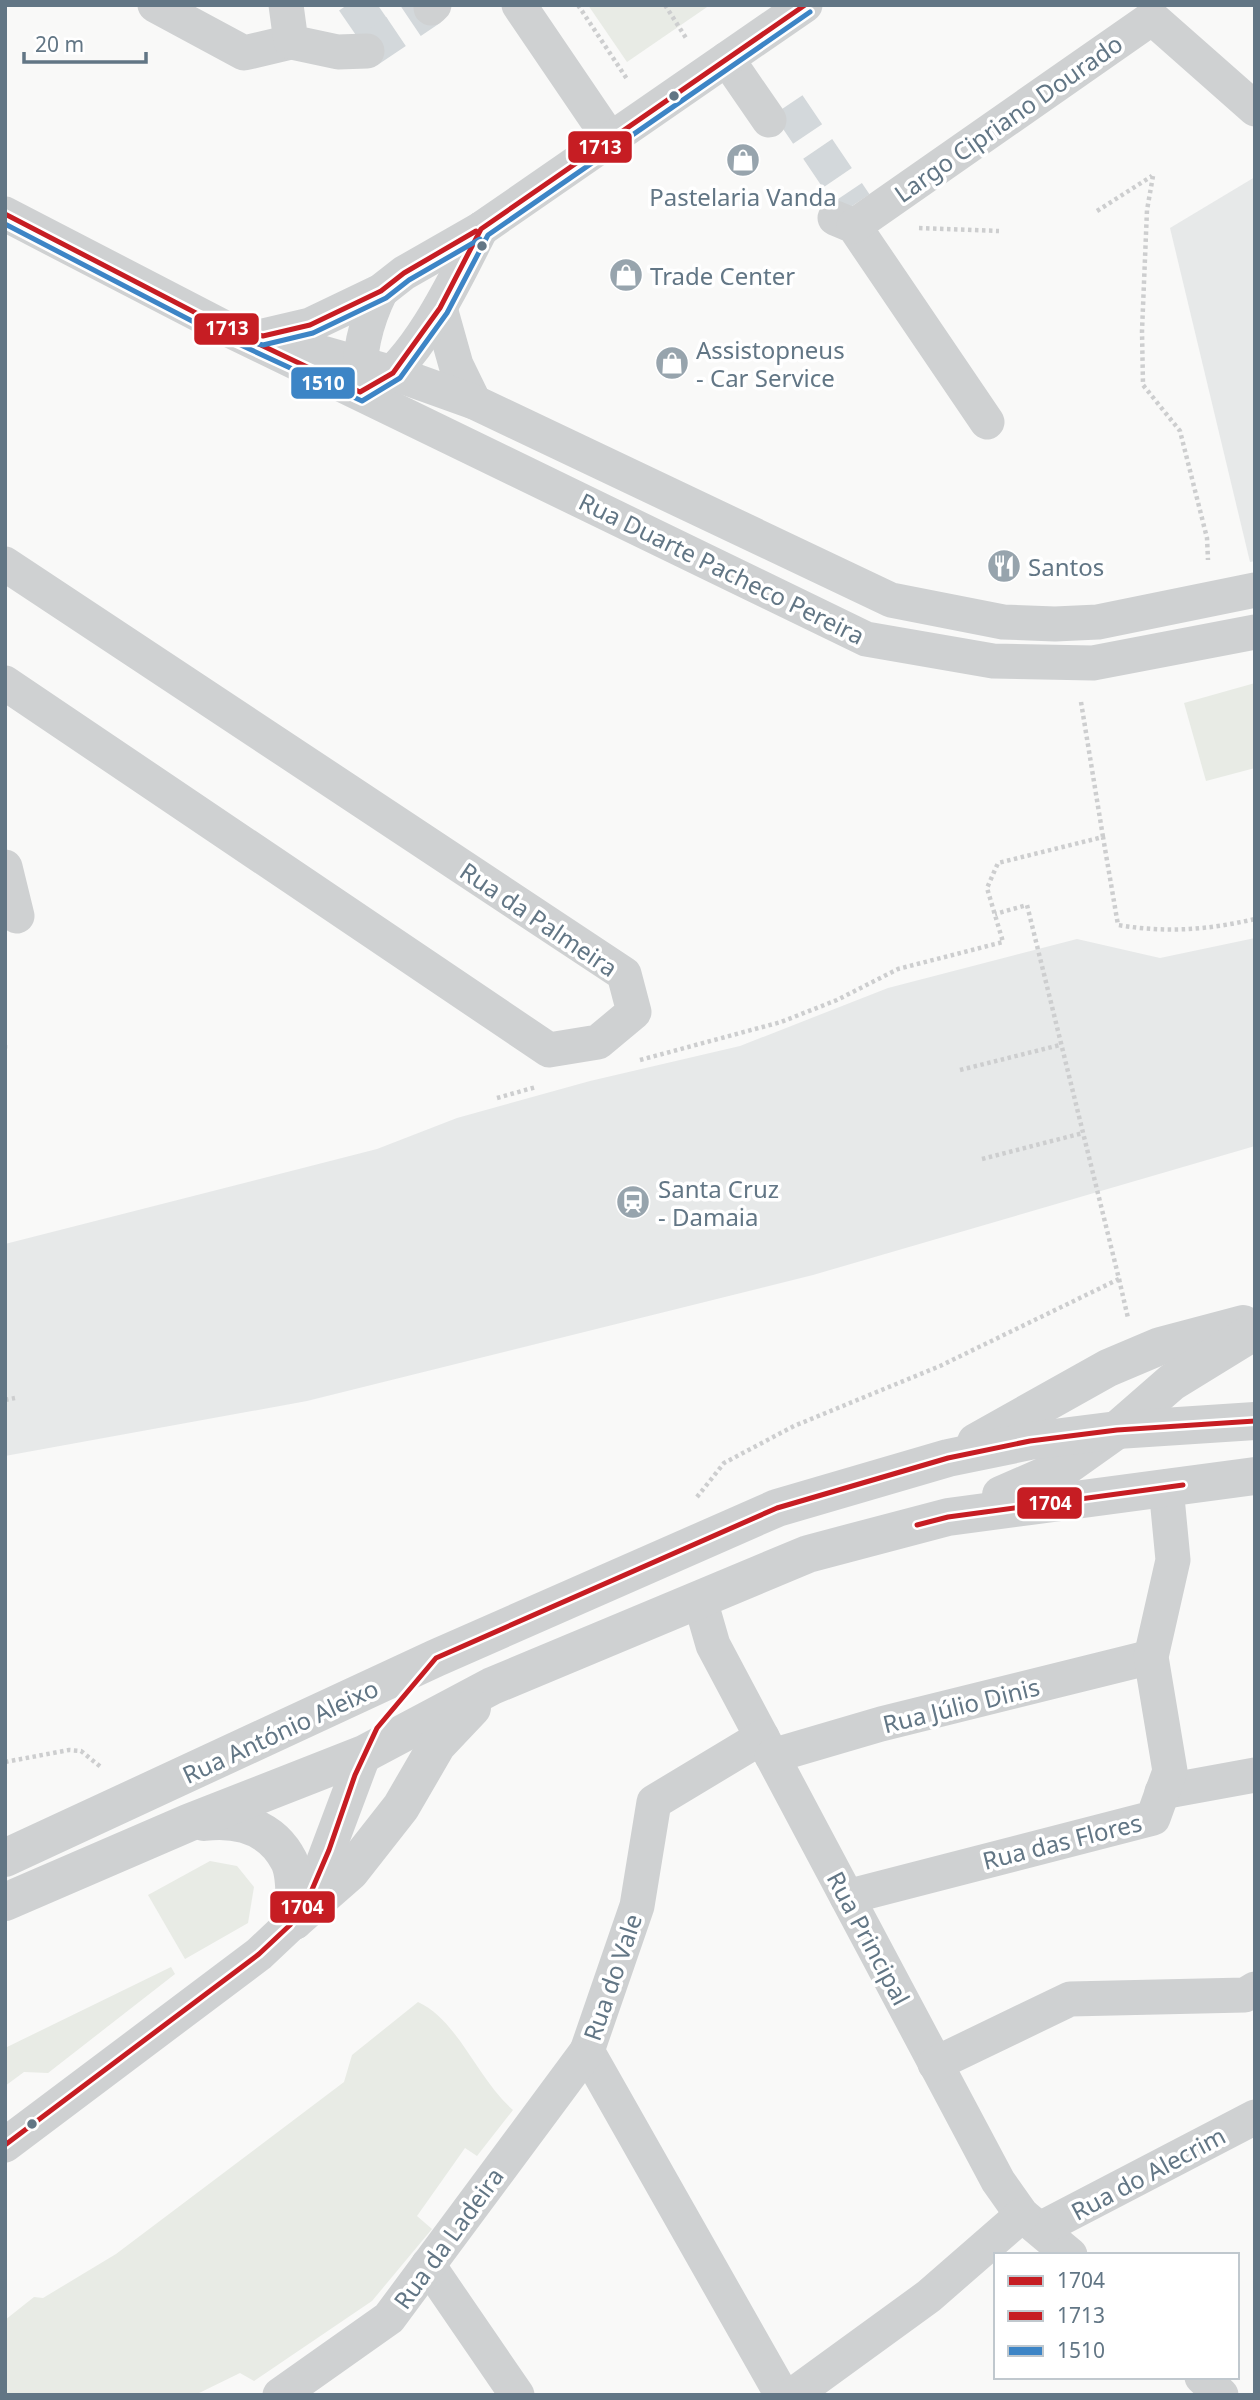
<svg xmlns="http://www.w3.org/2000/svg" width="1260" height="2400" font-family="'Noto Sans',sans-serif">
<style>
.built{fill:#e7e9e9}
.green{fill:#e8ebe5}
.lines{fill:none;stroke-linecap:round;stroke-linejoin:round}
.minor-tunnel{stroke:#d3d8db;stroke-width:35;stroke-dasharray:35 18;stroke-linecap:butt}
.path{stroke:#cdcecf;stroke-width:4.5;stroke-dasharray:3.5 3.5;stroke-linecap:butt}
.minor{stroke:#cfd1d2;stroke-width:35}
.tertiary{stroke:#cfd1d2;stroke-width:38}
.bus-1-casing{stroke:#fff;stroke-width:10}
.bus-2-casing{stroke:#fff;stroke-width:10}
.bus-3-casing{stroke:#fff;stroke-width:10}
.bus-1{stroke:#c61d23;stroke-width:5}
.bus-2{stroke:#c61d23;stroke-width:5}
.bus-3{stroke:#3d85c6;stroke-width:5}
.bus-dot{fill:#627685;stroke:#fff;stroke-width:2.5}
.labels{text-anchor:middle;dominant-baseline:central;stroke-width:7;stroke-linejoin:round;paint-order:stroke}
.street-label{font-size:24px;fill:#627685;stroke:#fff}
.poi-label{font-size:24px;fill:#627685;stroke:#fff;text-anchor:start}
.line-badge{stroke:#fff;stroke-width:2.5}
.badge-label{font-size:19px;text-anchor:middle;font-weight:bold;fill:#fff}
</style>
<rect width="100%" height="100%" fill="#f9f9f8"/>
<g class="built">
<polygon points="1255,177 1255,561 1250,562 1170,228"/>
<polygon points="1255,938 1255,1146 813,1275 307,1401 5,1456 5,1244 377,1149 457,1118 590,1081 740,1046 888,988 1077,939 1160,958"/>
</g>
<g class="green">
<polygon points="588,5 710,5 627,62"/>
<polygon points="1255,683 1255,768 1206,781 1184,703"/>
<polygon points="210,1861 237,1866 254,1887 248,1923 185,1959 148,1895"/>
<polygon points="171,1967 175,1974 48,2073 24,2072 5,2086 5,2048"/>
<path d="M418 2002C458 2020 478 2080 513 2110L477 2156 465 2148 417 2216 432 2229 372 2301 254 2381 240 2373 195 2395H5V2320L34 2297 43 2298 116 2254 344 2082 352 2055Z"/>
</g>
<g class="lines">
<g class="minor-tunnel">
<polyline points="349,25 378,5"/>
<polyline points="367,51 431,8"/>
<polyline points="788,105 855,204"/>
</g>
<g class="path">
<polyline points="578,5 627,79"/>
<polyline points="665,5 686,38"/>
<polyline points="1153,176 1147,210 1142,331 1143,385 1180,431 1207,538 1208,560"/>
<polyline points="1097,211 1152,176"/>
<polyline points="919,228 999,231"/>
<polyline points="1081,702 1103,837"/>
<polyline points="5,1045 5,1051"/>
<path d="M640 1060 781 1022 837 1000 898 969 1003 942 987 888 998 863 1103 837 1118 925C1167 933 1207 930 1255 919"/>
<polyline points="960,1070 1060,1045"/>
<polyline points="497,1098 536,1087"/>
<polyline points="982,1159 1083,1133"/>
<polyline points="1119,1279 1128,1318"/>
<polyline points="5,1400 15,1398"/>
<polyline points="697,1497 724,1463 794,1426 940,1366 1119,1279 1027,905 995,914"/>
<polyline points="5,1762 69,1750 81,1751 102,1768"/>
</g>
<g class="minor">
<polyline points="155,5 244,53 291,42"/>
<polyline points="286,5 291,42 338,52 367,51"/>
<polyline points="519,5 610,139"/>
<polyline points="431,8 434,5"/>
<polyline points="727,59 769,120"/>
<polyline points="5,214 223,327 866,639 993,661 1093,663 1255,632"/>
<polyline points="835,218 854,226 987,422"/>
<polyline points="854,226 1152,18 1255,109"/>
<polyline points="440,308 456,365 474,402"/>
<polyline points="263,336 310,325 381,291 404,273 481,229 805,5"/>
<polyline points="312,350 393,373 474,402 891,600 1003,622 1055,624 1098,622 1255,590"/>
<path d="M374 386C418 361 458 274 481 229"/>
<path d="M360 388C358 355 366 321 381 291"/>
<polyline points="5,564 624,974 634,1012 598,1042 549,1050 5,683"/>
<polyline points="5,867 17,916"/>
<polyline points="700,1600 713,1645 998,2181 1022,2215 1070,2255"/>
<polyline points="762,1737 654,1802 637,1906 587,2051 782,2395"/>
<polyline points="772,1756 881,1724 1151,1657"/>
<polyline points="1162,1792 1255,1775"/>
<polyline points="847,1897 1153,1818 1170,1771 1151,1657 1173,1560 1166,1487"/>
<polyline points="935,2064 1070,1999 1245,1995 1255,1989"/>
<polyline points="5,2145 259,1954 294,1921 322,1866 364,1754"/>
<polyline points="1042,2228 1255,2117"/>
<polyline points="428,2265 517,2395"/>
<polyline points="1202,2377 1221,2395"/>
<polyline points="280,2395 389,2318 587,2051"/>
<polyline points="793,2395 929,2296 1022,2215"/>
</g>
<g class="tertiary">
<polyline points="976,1442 1108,1368 1160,1346 1243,1324"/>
<polyline points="1001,1495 1065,1467 1117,1430 1172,1382 1255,1331"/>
<path d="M204 1822C238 1818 272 1827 289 1861 297 1878 294 1903 294 1921"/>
<polyline points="5,1858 436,1658 777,1508 948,1458 1030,1441 1117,1430 1255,1421"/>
<polyline points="5,1902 188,1823 364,1754 492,1686 808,1554 948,1517 1255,1476"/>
<polyline points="294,1921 350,1872 401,1807 437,1745 472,1708"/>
</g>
<g class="bus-1-casing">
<g id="bus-1">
<polyline points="917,1525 948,1517 1183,1485"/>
<polyline points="5,2145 259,1954 290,1925 308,1899 329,1850 355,1775 377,1728 436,1658 777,1508 948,1458 1030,1441 1117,1430 1255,1421"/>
</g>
</g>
<g class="bus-2-casing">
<g id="bus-2">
<polyline points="5,214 223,327 360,392 393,373 440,308 481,229 805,5"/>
<polyline points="221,326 263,336 310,325 381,291 404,273 476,231"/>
</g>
</g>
<g class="bus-3-casing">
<g id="bus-3">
<polyline points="5,224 219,335 362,401 400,378 447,313 488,235 810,12"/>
<polyline points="219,335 263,345 313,333 386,298 409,280 480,239"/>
</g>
</g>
<use href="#bus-1" class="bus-1"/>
<use href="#bus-2" class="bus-2"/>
<use href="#bus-3" class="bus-3"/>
</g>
<defs>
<g id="shop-disc" transform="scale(1.75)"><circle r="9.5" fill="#97a4ad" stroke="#fff"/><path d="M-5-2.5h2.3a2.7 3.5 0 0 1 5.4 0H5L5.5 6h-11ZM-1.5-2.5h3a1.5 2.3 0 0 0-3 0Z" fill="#fff"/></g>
<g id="restaurant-disc" transform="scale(1.75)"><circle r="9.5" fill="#97a4ad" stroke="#fff"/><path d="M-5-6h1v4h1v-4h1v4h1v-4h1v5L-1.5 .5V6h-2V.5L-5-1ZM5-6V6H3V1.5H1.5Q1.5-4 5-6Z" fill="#fff"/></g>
<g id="station-disc" transform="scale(1.75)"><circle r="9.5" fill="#97a4ad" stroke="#fff"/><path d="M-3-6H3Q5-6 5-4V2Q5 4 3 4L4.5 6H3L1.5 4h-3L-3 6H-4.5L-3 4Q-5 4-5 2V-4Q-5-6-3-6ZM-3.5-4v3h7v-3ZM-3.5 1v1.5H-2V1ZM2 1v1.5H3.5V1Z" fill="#fff"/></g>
</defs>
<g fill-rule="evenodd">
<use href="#shop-disc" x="743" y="160"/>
<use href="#shop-disc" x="626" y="275"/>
<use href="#shop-disc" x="672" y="363"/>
<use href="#restaurant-disc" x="1004" y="566"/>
<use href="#station-disc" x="633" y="1202"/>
</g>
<g class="bus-dot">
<circle cx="674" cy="96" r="6"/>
<circle cx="482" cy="246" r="6"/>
<circle cx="32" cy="2124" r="6"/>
</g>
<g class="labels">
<g class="street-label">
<text transform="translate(1008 118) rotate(-35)">Largo Cipriano Dourado</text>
<text transform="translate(722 568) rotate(26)">Rua Duarte Pacheco Pereira</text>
<text transform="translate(539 919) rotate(34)">Rua da Palmeira</text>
<text transform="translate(961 1705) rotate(-14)">Rua Júlio Dinis</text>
<text transform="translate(280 1731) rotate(-25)">Rua António Aleixo</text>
<text transform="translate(1062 1841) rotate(-14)">Rua das Flores</text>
<text transform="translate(869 1938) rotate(62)">Rua Principal</text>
<text transform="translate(612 1977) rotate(-71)">Rua do Vale</text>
<text transform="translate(1148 2173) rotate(-28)">Rua do Alecrim</text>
<text transform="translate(448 2238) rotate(-54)">Rua da Ladeira</text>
</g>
<g class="poi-label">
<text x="743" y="196" text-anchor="middle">Pastelaria Vanda</text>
<text x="650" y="275">Trade Center</text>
<text x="696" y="349">Assistopneus<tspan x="696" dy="28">- Car Service</tspan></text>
<text x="1028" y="566">Santos</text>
<text x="658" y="1188">Santa Cruz<tspan x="658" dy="28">- Damaia</tspan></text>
</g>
</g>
<g class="line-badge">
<rect x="567" y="130" width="66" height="34" rx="7" fill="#c61d23"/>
<rect x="193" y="312" width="67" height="34" rx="7" fill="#c61d23"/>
<rect x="290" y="366" width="66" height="34" rx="7" fill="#3d85c6"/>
<rect x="1016" y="1486" width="67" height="34" rx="7" fill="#c61d23"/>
<rect x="269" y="1890" width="67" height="34" rx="7" fill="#c61d23"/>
</g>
<g class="badge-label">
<text x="600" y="154">1713</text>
<text x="227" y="335">1713</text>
<text x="323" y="390">1510</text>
<text x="1050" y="1510">1704</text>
<text x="302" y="1914">1704</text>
</g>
<rect width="1260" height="2400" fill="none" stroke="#627685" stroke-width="14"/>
<rect x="994" y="2253" width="245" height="126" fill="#ffffff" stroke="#c0c8ce" stroke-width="2"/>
<rect x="1008" y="2276" width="35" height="10" fill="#c61d23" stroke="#c0c8ce" stroke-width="2"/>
<text x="1057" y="2288" font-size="21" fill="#627685">1704</text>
<rect x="1008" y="2311" width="35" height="10" fill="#c61d23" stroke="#c0c8ce" stroke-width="2"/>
<text x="1057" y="2323" font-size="21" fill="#627685">1713</text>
<rect x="1008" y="2346" width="35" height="10" fill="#3d85c6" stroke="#c0c8ce" stroke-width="2"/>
<text x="1057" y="2358" font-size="21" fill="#627685">1510</text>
<path d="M24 52v10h122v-10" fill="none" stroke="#627685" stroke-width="3.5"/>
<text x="35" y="52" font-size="21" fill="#627685" stroke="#ffffff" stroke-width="5" paint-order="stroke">20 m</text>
</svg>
